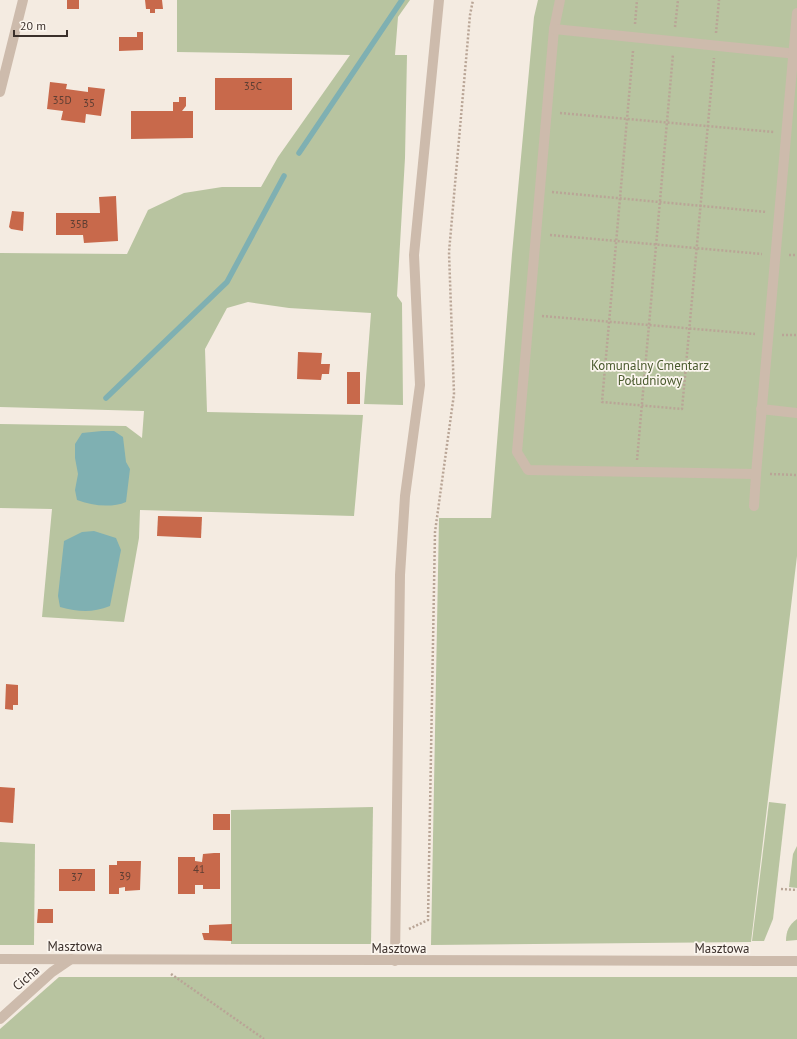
<svg xmlns="http://www.w3.org/2000/svg" width="797" height="1039" font-family="'PT Sans',sans-serif">
<style>
.green{fill:#b8c4a0}
.water{fill:#7fb0b2}
.lines{fill:none;stroke-linecap:round;stroke-linejoin:round}
.stream{stroke:#7fb0b2;stroke-width:5.5}
.building{fill:#c8694b}
.path{stroke:#b9a596;stroke-width:2.5;stroke-dasharray:2 2;stroke-linecap:butt}
.pedestrian{stroke:#cdbbac;stroke-width:10}
.minor{stroke:#cdbbac;stroke-width:10}
.tertiary{stroke:#cdbbac;stroke-width:10}
.labels{text-anchor:middle;dominant-baseline:central;stroke-width:3.5;stroke-linejoin:round;paint-order:stroke}
.number-label{font-size:11px;fill:#5e3e33}
.park-label{font-size:13px;fill:#4a5a2e;stroke:#fbf5ee}
.street-label{font-size:13px;fill:#3b302b;stroke:#fbf5ee}
</style>
<rect width="100%" height="100%" fill="#f4ebe1"/>
<g class="green">
<polygon points="177,0 410,0 398,17 395,55 407,55 405,158 397,296 402,303 403,405 364,404 371,313 289,308 248,302 227,308 205,349 207,412 363,415 354,516 140,510 139,538 124,622 42,617 52,509 0,508 0,424 126,426 142,438 144,411 0,407 0,253 127,254 148,210 184,193 222,187 261,187 278,157 350,55 177,52"/>
<polygon points="538,0 797,0 797,556 751,942 431,945 439,518 491,518 512,254 534,17"/>
<polygon points="769,802 786,804 773,919 764,941 752,941"/>
<polygon points="373,807 371,944 231,944 231,810"/>
<polygon points="0,842 35,844 34,945 0,945"/>
<polygon points="797,846 797,888 789,887 793,854"/>
<path d="M797 919V940L786 941C786 931 789 925 797 919Z"/>
<polygon points="59,977 797,977 797,1039 0,1039 0,1029"/>
</g>
<g class="water">
<path d="M102 431H114L123 437 126 462 130 469 126 502C112 508 92 506 77 500L75 490 78 474 75 458V444L82 433Z"/>
<path d="M94 531 116 538 121 550 110 606C92 613 79 612 60 607L58 596 64 541 82 532Z"/>
</g>
<g class="lines">
<g class="stream">
<polyline points="299,153 402,0"/>
<polyline points="106,398 227,282 284,176"/>
</g>
</g>
<g class="building">
<rect x="67" y="0" width="12" height="9"/>
<polygon points="145,0 162,0 163,9 155,9 155,13 150,13 150,9 146,9"/>
<polygon points="137,32 143,32 143,50 119,51 119,37 137,37"/>
<rect x="215" y="78" width="77" height="32"/>
<polygon points="50,82 67,84 66,89 88,92 88,87 105,89 101,116 86,114 85,123 61,120 63,111 47,109"/>
<polygon points="179,97 186,97 186,106 182,111 193,111 193,138 131,139 131,111 173,111 173,102 179,102"/>
<polygon points="116,196 118,241 84,243 83,235 56,235 56,213 100,213 99,197"/>
<polygon points="12,211 24,212 23,231 11,229 9,227"/>
<polygon points="298,352 322,353 321,364 330,364 329,374 322,374 321,380 297,379"/>
<rect x="347" y="372" width="13" height="32"/>
<polygon points="158,516 202,517 201,538 157,536"/>
<polygon points="6,684 18,685 18,705 13,705 13,710 5,709"/>
<polygon points="0,787 15,788 13,823 0,822"/>
<rect x="213" y="814" width="17" height="16"/>
<polygon points="214,853 220,853 220,889 203,889 203,885 195,885 195,894 178,894 178,857 195,857 195,861 202,862 203,854"/>
<polygon points="117,861 141,861 140,890 125,891 125,887 119,888 119,894 109,894 109,865 117,865"/>
<rect x="59" y="869" width="36" height="22"/>
<polygon points="38,909 53,909 53,923 37,923"/>
<polygon points="232,924 232,941 204,940 202,933 209,933 209,925"/>
</g>
<g class="lines">
<g class="path">
<polyline points="635,24 637,0"/>
<polyline points="675,27 678,0"/>
<polyline points="716,33 719,0"/>
<polyline points="633,51 602,402 682,409 714,58"/>
<polyline points="560,113 774,132"/>
<polyline points="552,192 767,212"/>
<polyline points="550,235 762,254"/>
<polyline points="789,255 797,255"/>
<polyline points="542,316 755,334"/>
<polyline points="782,335 797,335"/>
<polyline points="637,460 673,54"/>
<polyline points="770,474 797,475"/>
<polyline points="781,889 797,890"/>
<polyline points="409,929 428,920 435,532 454,394 449,252 470,15 473,0"/>
<polyline points="171,974 264,1039"/>
</g>
<g class="pedestrian">
<polyline points="560,0 554,29 536,234 517,452 528,470 756,474"/>
<polyline points="554,29 797,54"/>
<polyline points="761,409 797,413"/>
<polyline points="754,506 756,474 797,13"/>
</g>
<g class="minor">
<polyline points="395,961 400,575 405,496 420,385 414,255 439,0"/>
<polyline points="0,1019 52,972 71,959"/>
</g>
<g class="tertiary">
<polyline points="0,92 23,0"/>
<polyline points="0,959 797,961"/>
</g>
</g>
<g class="labels">
<g class="number-label">
<text x="253" y="86">35C</text>
<text x="62" y="100">35D</text>
<text x="89" y="103">35</text>
<text x="79" y="224">35B</text>
<text x="199" y="869">41</text>
<text x="125" y="876">39</text>
<text x="77" y="877">37</text>
</g>
<g class="park-label">
<text x="650" y="365">Komunalny Cmentarz<tspan x="650" dy="15">Południowy</tspan></text>
</g>
<g class="street-label">
<text x="75" y="946">Masztowa</text>
<text x="399" y="948">Masztowa</text>
<text x="722" y="948">Masztowa</text>
<text transform="translate(26 978) rotate(-41)">Cicha</text>
</g>
</g>
<path d="M14 30v6h53v-6" fill="none" stroke="#3b302b" stroke-width="2"/>
<text x="20" y="30" font-size="12" fill="#3b302b" stroke="#fbf5ee" stroke-width="3" paint-order="stroke">20 m</text>
</svg>
